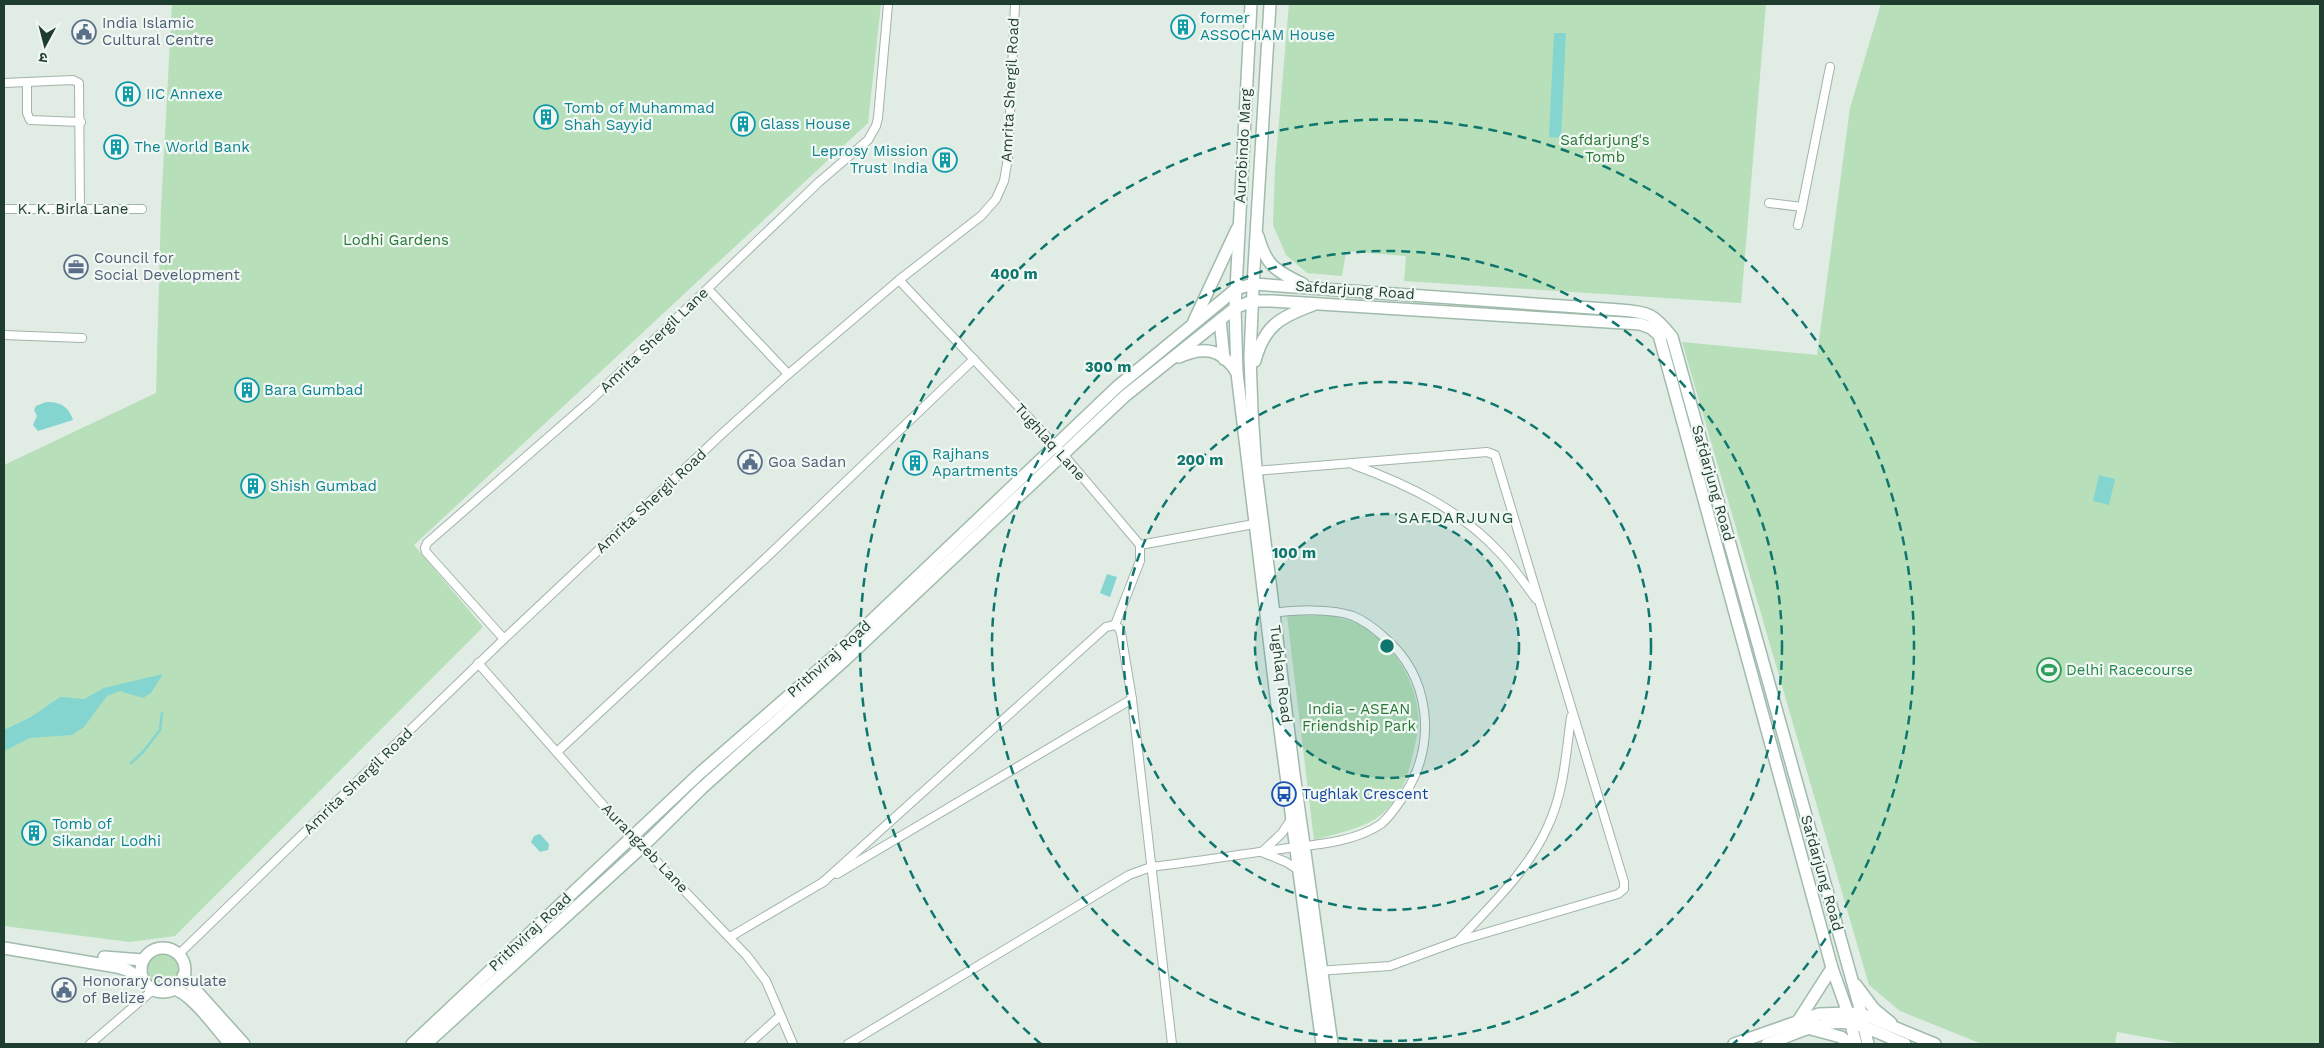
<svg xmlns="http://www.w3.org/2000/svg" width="2324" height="1048" font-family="'Work Sans','Noto Sans Devanagari',sans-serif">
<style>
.green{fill:#b7dfb9}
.water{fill:#84d5d0}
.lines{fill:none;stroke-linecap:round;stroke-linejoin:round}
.stream{stroke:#84d5d0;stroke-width:2.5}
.street-casing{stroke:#a2b4aa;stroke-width:10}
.secondary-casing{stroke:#a0bbac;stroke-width:14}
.street{stroke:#fff;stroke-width:8}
.secondary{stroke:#fff;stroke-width:11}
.ring{fill:none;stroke:#0f766e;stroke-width:2.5;stroke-dasharray:9 6}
.labels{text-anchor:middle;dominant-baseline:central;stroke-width:4.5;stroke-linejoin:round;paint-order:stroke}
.culture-label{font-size:15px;fill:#0d838f;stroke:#f1f8f3;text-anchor:start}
.service-label{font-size:15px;fill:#4e5e75;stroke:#f1f8f3;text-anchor:start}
.street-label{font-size:15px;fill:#1f3d2f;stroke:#f1f8f3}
.park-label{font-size:15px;fill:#277735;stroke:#f1f8f3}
.leisure-label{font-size:15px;fill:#27864d;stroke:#f1f8f3;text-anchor:start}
.transit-label{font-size:15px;fill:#164399;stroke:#f1f8f3;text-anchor:start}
.neighbourhood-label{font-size:16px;letter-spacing:1px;fill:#1a5137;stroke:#f1f8f3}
.centre{fill:#0f766e;stroke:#f1f8f3;stroke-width:2.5}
.ring-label{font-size:15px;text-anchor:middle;font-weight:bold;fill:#0f766e;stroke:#f1f8f3;stroke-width:4.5;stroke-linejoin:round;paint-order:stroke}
</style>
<rect width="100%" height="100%" fill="#e0ece4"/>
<g class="green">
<polygon points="172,4 881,4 868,123 414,545 483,627 175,936 130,942 4,926 4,465 156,393 161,209"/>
<polygon points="1289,4 1766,4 1741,303 1404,281 1406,256 1346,251 1342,276 1307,273 1286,255 1273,225 1275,169"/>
<polygon points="1881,4 2320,4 2320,1044 2183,1044 2117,1032 2115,1044 1982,1044 1900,1011 1869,985 1682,342 1817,355 1850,108"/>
<path d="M1329 615C1339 618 1350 620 1359 624 1390 641 1415 676 1418 713 1420 727 1416 741 1413 754 1408 777 1400 799 1382 814 1366 828 1335 834 1314 840L1287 616Z"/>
<circle cx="162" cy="969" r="17"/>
</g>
<g class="water">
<polygon points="1554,33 1566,33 1561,138 1549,137"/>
<path d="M46 402C60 401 69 407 73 420L38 431 33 425 37 416 34 410 36 406Z"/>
<polygon points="2099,475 2115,479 2109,505 2093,501"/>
<polygon points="1107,574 1117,577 1110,597 1100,593"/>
<polygon points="163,674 151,693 143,698 120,691 107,696 84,727 72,735 30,738 4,751 4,730 31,717 60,697 84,699 104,688"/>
<polygon points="540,834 549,844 548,850 540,852 531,842 534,836"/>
</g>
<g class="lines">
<polyline class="stream" points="131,763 143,752 160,730 162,713"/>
<g class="street-casing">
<g id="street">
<polyline points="4,83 73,80 79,83 80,210"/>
<polyline points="27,83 27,113 30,120 81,122"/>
<polyline points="1769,203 1802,207 1830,67"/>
<polyline points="4,209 142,209"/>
<polyline points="1798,225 1802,207"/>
<polyline points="899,280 1063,454 1140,545 1140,561 1115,625"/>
<polyline points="708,289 788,374"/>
<polyline points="4,335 82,338"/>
<path d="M1354 465C1409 485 1461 510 1501 554 1514 568 1525 584 1536 599"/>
<polyline points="1254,471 1487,452 1495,455 1624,882 1624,889 1618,894 1458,941 1390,966 1317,971"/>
<polyline points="1140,545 1254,524"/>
<polyline points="504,639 426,552 425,548 427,543 591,400 819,182 868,140 876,126 878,118 888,4"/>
<polyline points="478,663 611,814 747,956 766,981 793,1044"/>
<polyline points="557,752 769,555 974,359"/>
<polyline points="1262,852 1282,833 1292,818"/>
<polyline points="1264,853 1286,862 1300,871"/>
<polyline points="837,874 1132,699"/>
<polyline points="822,883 1106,627 1115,625 1119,628 1121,633 1132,699 1172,1044"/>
<polyline points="730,937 825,881"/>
<path d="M1458 941C1491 905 1528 871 1548 826 1564 792 1566 753 1571 717"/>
<polyline points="178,955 504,639 725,431 785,377 899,280 981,216 996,199 1004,181 1008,158 1015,4"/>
<polyline points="90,1044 153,990"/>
<polyline points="749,1044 780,1016"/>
<path d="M848 1044 1129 875 1151 867C1200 861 1249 853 1297 847 1324 844 1358 840 1381 824 1390 817 1398 804 1405 794 1437 743 1431 677 1384 637 1374 628 1365 621 1353 616 1331 608 1293 610 1270 613"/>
</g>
</g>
<g class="secondary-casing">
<g id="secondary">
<polyline points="1251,4 1235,308 1237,373 1280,730 1322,1044"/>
<polyline points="1270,4 1254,268 1250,356 1252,412 1256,470 1294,774 1332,1044"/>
<path d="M1258 236C1266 266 1276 271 1303 284"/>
<polyline points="1220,320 1224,359"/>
<polyline points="1194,321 1237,229"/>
<path d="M1179 357C1203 346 1222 348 1237 373"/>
<path d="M1255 361C1264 326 1280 317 1313 305"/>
<polyline points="4,948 117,967 127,970 143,980"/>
<circle cx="163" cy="970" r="22"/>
<polyline points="104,957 143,960"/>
<polyline points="183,976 244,1044"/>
<polyline points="1856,985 1874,1009 1891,1023"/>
<path d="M173 989C190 991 218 1031 230 1044"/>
<polyline points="1798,1021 1832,968"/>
<polyline points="1811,1029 1841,1037 1849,1044"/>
<path d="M412 1044 700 773 831 659 1117 387 1236 289 1253 284 1620 310C1649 312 1654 314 1672 337L1859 1005 1868 1044"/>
<polyline points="426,1044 642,847 702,788 846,659 1125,396 1235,308 1252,301 1272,301 1640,324 1651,328 1659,335 1832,968 1848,1013 1856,1044"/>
<polyline points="1734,1044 1819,1014 1848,1013 1862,1014 1935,1044"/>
<path d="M1767 1044C1793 1035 1822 1019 1850 1023 1869 1026 1888 1038 1905 1044"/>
</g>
</g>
<use href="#street" class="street"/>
<use href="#secondary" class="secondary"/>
</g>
<circle cx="1387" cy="646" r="132" fill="#0f766e" fill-opacity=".12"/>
<g class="ring">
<circle cx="1387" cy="646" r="132"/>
<circle cx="1387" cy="646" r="264"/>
<circle cx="1387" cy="646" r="395"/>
<path d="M1041 1044A527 527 0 1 1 1733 1044"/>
</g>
<defs>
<g id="building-ring" transform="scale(1.25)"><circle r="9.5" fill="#f1f8f3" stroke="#0f9aa8" stroke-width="1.5"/><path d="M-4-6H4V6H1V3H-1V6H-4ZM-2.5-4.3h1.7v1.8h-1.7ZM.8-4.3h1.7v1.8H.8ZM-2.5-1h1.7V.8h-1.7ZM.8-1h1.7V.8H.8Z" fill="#0f9aa8"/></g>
<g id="civic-ring" transform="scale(1.25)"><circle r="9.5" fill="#f1f8f3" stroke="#5c6f8a" stroke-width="1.5"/><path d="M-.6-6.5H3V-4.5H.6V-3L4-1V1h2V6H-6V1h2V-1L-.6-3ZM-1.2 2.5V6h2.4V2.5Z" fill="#5c6f8a"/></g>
<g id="office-ring" transform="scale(1.25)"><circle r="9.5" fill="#f1f8f3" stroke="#5c6f8a" stroke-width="1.5"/><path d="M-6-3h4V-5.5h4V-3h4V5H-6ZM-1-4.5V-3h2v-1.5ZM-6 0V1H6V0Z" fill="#5c6f8a"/></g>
<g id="stadium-ring" transform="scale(1.25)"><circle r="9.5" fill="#f1f8f3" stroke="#2e9e5b" stroke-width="1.5"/><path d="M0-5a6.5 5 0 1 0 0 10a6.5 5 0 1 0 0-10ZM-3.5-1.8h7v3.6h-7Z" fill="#2e9e5b"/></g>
<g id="bus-ring" transform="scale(1.25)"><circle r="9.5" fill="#f1f8f3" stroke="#1a4fb4" stroke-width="1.5"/><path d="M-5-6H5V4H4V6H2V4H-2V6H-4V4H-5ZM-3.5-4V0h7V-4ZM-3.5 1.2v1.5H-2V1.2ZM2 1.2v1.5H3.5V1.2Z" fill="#1a4fb4"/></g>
</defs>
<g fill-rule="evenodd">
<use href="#building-ring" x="1183" y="27"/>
<use href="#civic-ring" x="84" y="32"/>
<use href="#building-ring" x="128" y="94"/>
<use href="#building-ring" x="546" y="117"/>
<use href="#building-ring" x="743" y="124"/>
<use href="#building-ring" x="116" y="147"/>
<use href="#building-ring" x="945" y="160"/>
<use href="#office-ring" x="76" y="267"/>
<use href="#building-ring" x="247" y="390"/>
<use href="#civic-ring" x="750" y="462"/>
<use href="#building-ring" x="915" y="463"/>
<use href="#building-ring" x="253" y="486"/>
<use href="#stadium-ring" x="2049" y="670"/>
<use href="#bus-ring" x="1284" y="794"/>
<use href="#building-ring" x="34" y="833"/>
<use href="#civic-ring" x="64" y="990"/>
</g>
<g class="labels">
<g class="culture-label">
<text x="1200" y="18">former<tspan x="1200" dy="17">ASSOCHAM House</tspan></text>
<text x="146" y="94">IIC Annexe</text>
<text x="564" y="108">Tomb of Muhammad<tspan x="564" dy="17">Shah Sayyid</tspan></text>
<text x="760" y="124">Glass House</text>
<text x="134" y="147">The World Bank</text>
<text x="928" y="151" text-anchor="end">Leprosy Mission<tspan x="928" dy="17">Trust India</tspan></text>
<text x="264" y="390">Bara Gumbad</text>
<text x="932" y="454">Rajhans<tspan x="932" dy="17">Apartments</tspan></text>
<text x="270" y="486">Shish Gumbad</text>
<text x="52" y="824">Tomb of<tspan x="52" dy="17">Sikandar Lodhi</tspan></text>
</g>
<g class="service-label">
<text x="102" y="23">India Islamic<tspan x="102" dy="17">Cultural Centre</tspan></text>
<text x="94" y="258">Council for<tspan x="94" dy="17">Social Development</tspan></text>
<text x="768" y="462">Goa Sadan</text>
<text x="82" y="981">Honorary Consulate<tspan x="82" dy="17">of Belize</tspan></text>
</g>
<g class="street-label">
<text transform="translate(1010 90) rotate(-87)">Amrita Shergil Road</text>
<text transform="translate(1243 146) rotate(-87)">Aurobindo Marg</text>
<text x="73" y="209">K. K. Birla Lane</text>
<text transform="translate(1355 290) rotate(4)">Safdarjung Road</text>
<text transform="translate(654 340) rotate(-44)">Amrita Shergil Lane</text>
<text transform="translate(1050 442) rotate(48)">Tughlaq Lane</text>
<text transform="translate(1713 483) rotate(74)">Safdarjung Road</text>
<text transform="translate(651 501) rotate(-43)">Amrita Shergil Road</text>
<text transform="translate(829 659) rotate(-42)">Prithviraj Road</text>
<text transform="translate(1281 674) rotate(83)">Tughlaq Road</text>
<text transform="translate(358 781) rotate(-44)">Amrita Shergil Road</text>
<text transform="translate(645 848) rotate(46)">Aurangzeb Lane</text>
<text transform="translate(1822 873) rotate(74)">Safdarjung Road</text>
<text transform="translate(530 932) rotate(-43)">Prithviraj Road</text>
</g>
<g class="park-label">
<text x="1605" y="140">Safdarjung's<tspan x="1605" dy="17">Tomb</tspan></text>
<text x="396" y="240">Lodhi Gardens</text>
<text x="1359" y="709">India - ASEAN<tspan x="1359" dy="17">Friendship Park</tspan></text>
</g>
<g class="leisure-label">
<text x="2066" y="670">Delhi Racecourse</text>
</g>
<g class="transit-label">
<text x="1302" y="794">Tughlak Crescent</text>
</g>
<g class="neighbourhood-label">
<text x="1456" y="517">SAFDARJUNG</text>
</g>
</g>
<circle cx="1387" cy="646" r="8" class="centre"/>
<g class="ring-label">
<text x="1014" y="279">400 m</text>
<text x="1108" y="372">300 m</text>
<text x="1200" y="465">200 m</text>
<text x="1294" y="558">100 m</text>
</g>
<rect width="2324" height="1048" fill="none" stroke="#1f3d2f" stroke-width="10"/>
<g transform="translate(45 45) rotate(187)" stroke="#f1f8f3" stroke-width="4" paint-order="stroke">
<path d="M0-4L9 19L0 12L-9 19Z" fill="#1f3d2f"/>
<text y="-8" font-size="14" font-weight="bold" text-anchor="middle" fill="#1f3d2f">उ</text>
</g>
</svg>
